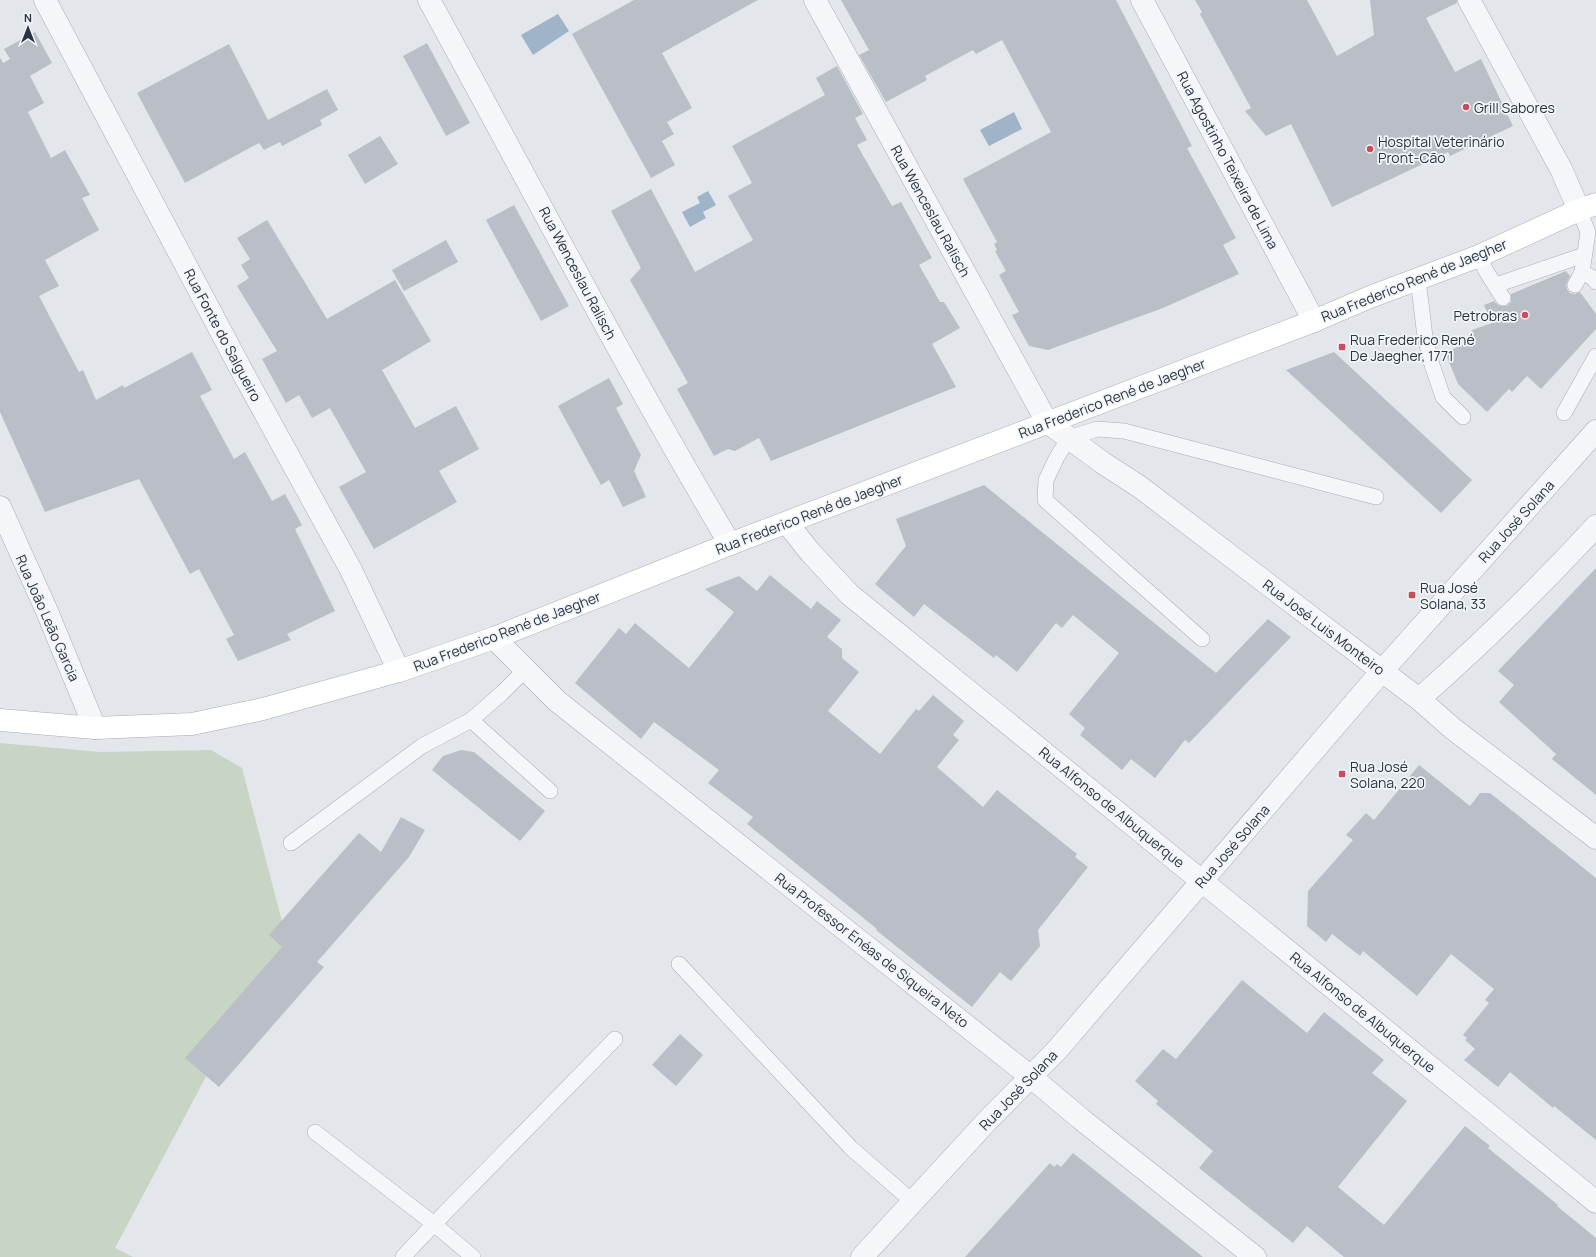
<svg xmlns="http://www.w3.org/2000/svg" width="1596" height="1257" font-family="Manrope,sans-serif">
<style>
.green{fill:#c8d4c4}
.water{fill:#9fb3c9}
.building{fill:#babfc7}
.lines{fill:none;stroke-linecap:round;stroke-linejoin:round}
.service-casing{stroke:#a8adb4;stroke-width:16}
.minor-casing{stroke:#a8adb4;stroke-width:23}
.secondary-casing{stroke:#a8adb4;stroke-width:23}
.service{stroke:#f5f6f9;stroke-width:15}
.minor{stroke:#f5f6f9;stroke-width:22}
.secondary{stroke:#fff;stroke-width:22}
.poi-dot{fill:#cb4d5d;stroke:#f2f5f8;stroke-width:1.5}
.labels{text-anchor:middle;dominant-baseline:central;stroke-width:3.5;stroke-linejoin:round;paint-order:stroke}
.poi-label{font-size:14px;fill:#2b3342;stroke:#f2f5f8;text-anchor:start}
.street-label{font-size:14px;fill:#2b3342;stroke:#f2f5f8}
</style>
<rect width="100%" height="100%" fill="#e3e6ea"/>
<polygon class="green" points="0,743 100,752 211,750 242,768 291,956 235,1022 115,1248 133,1257 0,1257"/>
<g class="water">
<polygon points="558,14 569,31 533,55 521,35"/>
<polygon points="1014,112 1022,129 989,146 980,130"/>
<polygon points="708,191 716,205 703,212 706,218 690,227 682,212 700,203 697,197"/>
</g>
<g class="building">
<polygon points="634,0 758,0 662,53 692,108 667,122 674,134 662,141 675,165 651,178 572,34"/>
<polygon points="841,0 1116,0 1192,146 1187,148 1236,238 1223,245 1239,274 1163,308 1048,350 1029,346 1012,315 1019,312 999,275 1006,271 995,251 997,250 994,244 997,242 963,179 1051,132 1002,40 976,54 973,50 925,76 927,80 886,102 859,55 869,50"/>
<polygon points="1195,0 1307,0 1337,56 1374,35 1370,0 1457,0 1457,3 1426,18 1455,72 1481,59 1513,126 1450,156 1448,152 1332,207 1291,124 1266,136 1245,111 1251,108 1200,14 1202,12"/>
<polygon points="35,32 52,63 30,76 44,103 28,112 51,158 65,150 90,195 82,198 99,230 45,260 59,286 39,296 61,338 79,372 83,370 96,400 123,385 124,388 192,352 212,390 200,396 234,459 245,452 272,501 285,494 302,525 295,529 335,611 287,634 291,640 238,661 226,639 234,635 199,569 190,574 139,479 45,512 0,412 0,57 3,63 10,59 4,49"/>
<polygon points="427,43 470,123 446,136 403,56"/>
<polygon points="229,44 268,120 327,89 338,110 320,120 322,125 282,146 280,142 264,150 259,143 185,183 137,93"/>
<polygon points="837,66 863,114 855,118 867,140 857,145 892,206 901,202 932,258 919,265 940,302 944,302 960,328 932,344 956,387 771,461 759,438 735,451 728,449 714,456 677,389 688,383 630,280 641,268 611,211 651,189 695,272 753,240 728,196 752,183 732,146 825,95 816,78"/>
<polygon points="380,136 398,164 365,184 348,155"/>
<polygon points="514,205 569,306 541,321 486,220"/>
<polygon points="267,220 327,319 395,280 431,341 382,370 415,428 456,406 479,449 439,471 457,502 374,549 339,487 366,472 330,408 312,418 299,395 286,403 262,359 277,351 237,286 249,278 241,265 250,259 237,238"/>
<polygon points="446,240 458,262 404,291 392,270"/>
<polygon points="1566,271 1570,276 1566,285 1567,289 1570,293 1575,294 1580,292 1596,314 1596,329 1541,389 1527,376 1512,392 1509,389 1487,412 1458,384 1445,352 1475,340 1472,330 1492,323 1484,305 1494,301 1499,306 1507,306 1511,302 1511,294"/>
<polygon points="1334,352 1472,480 1441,513 1286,370"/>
<polygon points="609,378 623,404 616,408 641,455 634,471 646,497 623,507 609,480 601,485 558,406"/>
<polygon points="984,485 1216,673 1268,619 1291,637 1189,743 1185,740 1155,778 1131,759 1122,770 1080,735 1085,728 1069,714 1119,653 1073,615 1062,628 1056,623 1017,672 996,655 994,658 924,604 914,617 875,584 906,546 896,519"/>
<polygon points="1596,568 1596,795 1552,759 1556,754 1499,702 1514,685 1498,671"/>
<polygon points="770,575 811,609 817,601 841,620 827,637 842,649 842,658 859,672 828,711 880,754 916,709 919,711 933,695 964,721 953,735 959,740 937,767 983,807 997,790 1077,854 1075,857 1088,867 1038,930 1040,946 1011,981 1000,972 972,1007 876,930 877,929 747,824 753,817 708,783 719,770 654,722 641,739 575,683 619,628 626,634 635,623 689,668 734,612 705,589 739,576 757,591"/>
<polygon points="461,750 474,752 545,811 520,841 432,770 443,756"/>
<polygon points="1419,765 1470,806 1480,793 1490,793 1596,878 1596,1140 1554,1106 1553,1108 1510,1072 1498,1087 1464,1060 1475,1049 1465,1040 1467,1038 1463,1035 1489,1003 1485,1000 1494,989 1451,954 1417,996 1363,951 1360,956 1332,934 1326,942 1307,926 1308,891 1353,840 1346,835 1366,813 1374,820"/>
<polygon points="401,817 425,830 409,857 317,962 324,967 219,1087 185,1058 282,947 269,935 359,833 381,852"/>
<polygon points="1242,980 1307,1033 1324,1012 1384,1060 1372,1073 1407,1101 1338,1187 1384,1225 1465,1126 1490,1146 1488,1148 1558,1205 1557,1206 1596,1238 1596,1257 1344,1257 1307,1226 1293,1243 1199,1168 1213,1151 1156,1104 1158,1101 1135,1081 1163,1049 1176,1059"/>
<polygon points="680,1034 703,1055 676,1086 652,1065"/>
<polygon points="1073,1153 1087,1164 1203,1257 965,1257 1050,1163 1054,1167 1057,1164 1061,1167"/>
</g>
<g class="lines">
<g class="service-casing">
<g id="service">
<polyline points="1479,256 1486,271 1503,298"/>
<polyline points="1582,272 1593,278 1596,282"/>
<polyline points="1418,279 1425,337 1432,365 1443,397 1463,417"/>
<polyline points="1496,285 1584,255"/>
<polyline points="1575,285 1582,272 1588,232 1579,210"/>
<polyline points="1564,413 1596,356"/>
<polyline points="1202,639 1045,500 1046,480 1057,457 1069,438 1097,429 1124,431 1376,497"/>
<polyline points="471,720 550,791"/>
<polyline points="291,843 422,746 471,720 502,693 524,671"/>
<polyline points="679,964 851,1148 913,1202"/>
<polyline points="315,1132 434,1224 473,1257"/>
<polyline points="403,1257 434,1224 615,1039"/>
</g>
</g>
<g class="minor-casing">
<g id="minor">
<polyline points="45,0 243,373 351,570 399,671"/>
<path d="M429 0C529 182 624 366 730 544"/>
<polyline points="815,0 1047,422 1103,463 1140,487 1382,671 1419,699 1452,728 1596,838"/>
<polyline points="1142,0 1314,321"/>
<polyline points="1469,0 1561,169 1579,210"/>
<polyline points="0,507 46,609 95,728"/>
<polyline points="787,523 810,552 849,594 1596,1202"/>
<polyline points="494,638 557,701 1031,1077 1081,1119 1255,1257"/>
<path d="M1419 699C1480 645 1540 587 1596 526"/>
<polyline points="862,1257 988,1120 1057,1050 1382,671 1596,431"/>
</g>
</g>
<g class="secondary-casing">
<polyline id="secondary" points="0,720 95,728 192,724 263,709 399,671 494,638 730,544 1314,321 1370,297 1479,256 1579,210 1596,204"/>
</g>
<use href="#service" class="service"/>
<use href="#minor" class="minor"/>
<use href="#secondary" class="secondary"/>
</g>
<g class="poi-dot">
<circle cx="1466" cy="107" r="4"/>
<circle cx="1370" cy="149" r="4"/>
<circle cx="1525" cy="315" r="4"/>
<rect x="1338" y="343" width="8" height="8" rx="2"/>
<rect x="1408" y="591" width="8" height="8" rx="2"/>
<rect x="1338" y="770" width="8" height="8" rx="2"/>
</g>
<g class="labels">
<g class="poi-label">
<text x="1474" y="107">Grill Sabores</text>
<text x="1378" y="141">Hospital Veterinário<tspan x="1378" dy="16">Pront-Cão</tspan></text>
<text x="1517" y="315" text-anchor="end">Petrobras</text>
<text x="1350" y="339">Rua Frederico René<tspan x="1350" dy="16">De Jaegher, 1771</tspan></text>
<text x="1420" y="587">Rua José<tspan x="1420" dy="16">Solana, 33</tspan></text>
<text x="1350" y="766">Rua José<tspan x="1350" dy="16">Solana, 220</tspan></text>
</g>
<g class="street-label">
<text transform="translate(1228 160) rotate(62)">Rua Agostinho Teixeira de Lima</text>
<text transform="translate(931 211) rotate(61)">Rua Wenceslau Ralisch</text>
<text transform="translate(578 273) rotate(62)">Rua Wenceslau Ralisch</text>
<text transform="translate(1414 280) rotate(-22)">Rua Frederico René de Jaegher</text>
<text transform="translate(223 335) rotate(62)">Rua Fonte do Salgueiro</text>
<text transform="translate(1112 398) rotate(-21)">Rua Frederico René de Jaegher</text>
<text transform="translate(809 514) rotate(-21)">Rua Frederico René de Jaegher</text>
<text transform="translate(1516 521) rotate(-48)">Rua José Solana</text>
<text transform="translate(48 618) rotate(66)">Rua João Leão Garcia</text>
<text transform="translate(1324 627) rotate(37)">Rua José Luis Monteiro</text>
<text transform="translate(507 631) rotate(-21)">Rua Frederico René de Jaegher</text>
<text transform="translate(1112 807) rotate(39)">Rua Alfonso de Albuquerque</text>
<text transform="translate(1232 846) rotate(-49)">Rua José Solana</text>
<text transform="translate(872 950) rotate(38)">Rua Professor Enéas de Siqueira Neto</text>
<text transform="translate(1363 1012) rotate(39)">Rua Alfonso de Albuquerque</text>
<text transform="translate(1018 1090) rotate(-46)">Rua José Solana</text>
</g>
</g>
<g transform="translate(28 28)" stroke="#f2f5f8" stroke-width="3" paint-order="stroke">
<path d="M0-3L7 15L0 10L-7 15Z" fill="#2b3342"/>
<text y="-6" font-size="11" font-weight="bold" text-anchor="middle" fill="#2b3342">N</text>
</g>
</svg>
